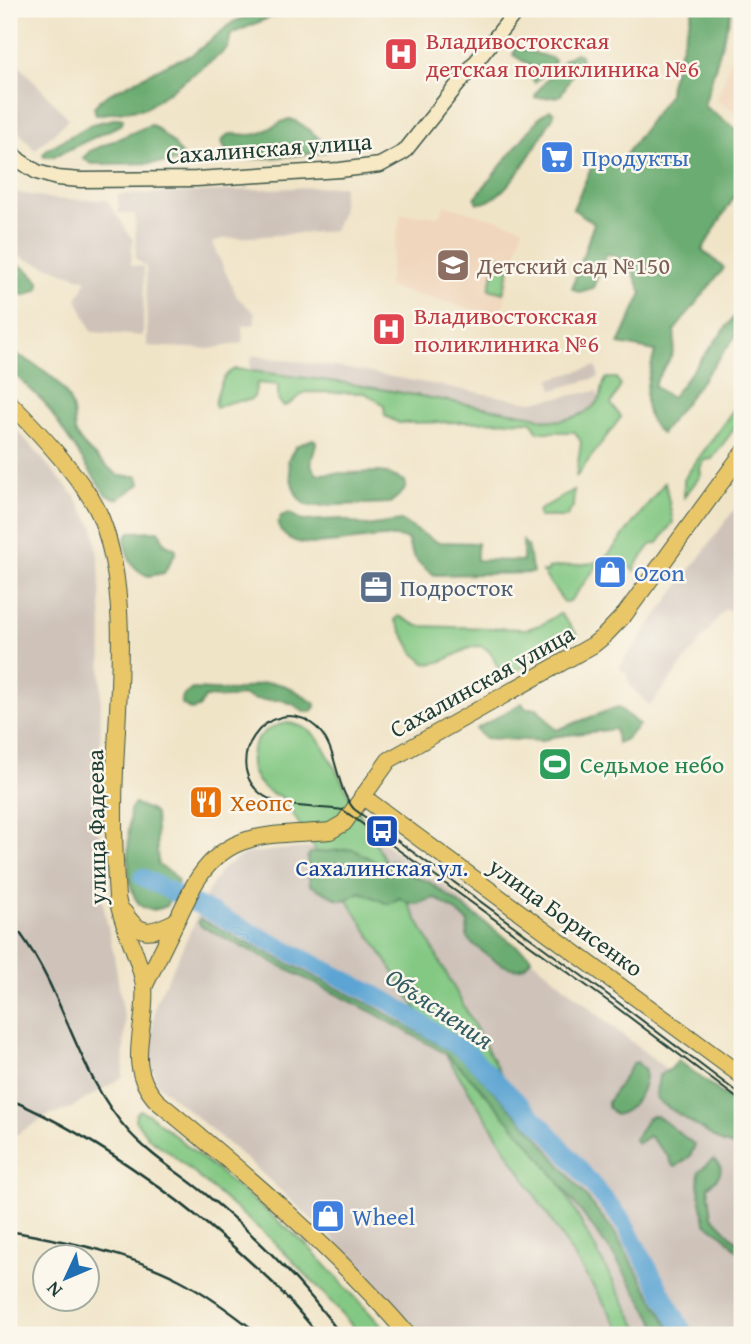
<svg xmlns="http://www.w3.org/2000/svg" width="751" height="1344" font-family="'Gentium Book Plus',serif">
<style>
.built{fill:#f0d6bc}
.industrial{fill:#cec2b9}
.green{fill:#83c883;stroke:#51825c;stroke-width:2}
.forest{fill:#6aac71;stroke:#447452;stroke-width:2}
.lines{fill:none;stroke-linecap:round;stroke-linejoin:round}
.river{stroke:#5ca4d3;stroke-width:18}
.secondary-casing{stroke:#3e564a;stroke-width:17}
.primary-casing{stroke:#3e564a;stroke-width:18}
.secondary{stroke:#f6e9c3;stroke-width:14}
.primary{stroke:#e9c769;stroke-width:16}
.tram{stroke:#1f3d34;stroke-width:2}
.rail{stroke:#1f3d34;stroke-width:2.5}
.labels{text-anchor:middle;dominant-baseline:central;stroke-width:5;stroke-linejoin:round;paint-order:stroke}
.health-label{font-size:24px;fill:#be3a42;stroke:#fbf7ec;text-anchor:start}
.street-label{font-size:24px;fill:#1f3d34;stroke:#fbf7ec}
.shop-label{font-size:24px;fill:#366cbe;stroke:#fbf7ec;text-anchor:start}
.education-label{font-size:24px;fill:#785e54;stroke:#fbf7ec;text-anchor:start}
.service-label{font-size:24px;fill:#4e5e75;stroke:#fbf7ec;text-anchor:start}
.leisure-label{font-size:24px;fill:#27864d;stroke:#fbf7ec;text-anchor:start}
.food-label{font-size:24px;fill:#c56008;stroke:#fbf7ec;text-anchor:start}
.transit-label{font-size:24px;fill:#164399;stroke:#fbf7ec}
.water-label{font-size:26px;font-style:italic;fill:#315c64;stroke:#fbf7ec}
</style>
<rect width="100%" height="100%" fill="#fbf7ec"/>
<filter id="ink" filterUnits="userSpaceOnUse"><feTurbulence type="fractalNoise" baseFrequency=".0143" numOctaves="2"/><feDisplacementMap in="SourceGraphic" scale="14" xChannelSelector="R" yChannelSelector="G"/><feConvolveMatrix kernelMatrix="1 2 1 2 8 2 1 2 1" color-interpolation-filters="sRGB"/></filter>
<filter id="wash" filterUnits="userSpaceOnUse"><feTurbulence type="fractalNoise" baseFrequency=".00686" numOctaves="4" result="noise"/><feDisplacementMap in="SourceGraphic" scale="28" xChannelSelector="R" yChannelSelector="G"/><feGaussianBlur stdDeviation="1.57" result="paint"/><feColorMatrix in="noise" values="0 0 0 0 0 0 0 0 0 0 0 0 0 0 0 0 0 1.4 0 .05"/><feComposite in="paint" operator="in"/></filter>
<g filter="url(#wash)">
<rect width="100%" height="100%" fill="#f0e4c7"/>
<g class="built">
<polygon points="742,26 742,116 717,100"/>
<polygon points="445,205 523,227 501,317 387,287 401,214 436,216 440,215"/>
</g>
<g class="industrial">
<polygon points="9,54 69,119 35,150 9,121"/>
<polygon points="343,186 342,211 334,231 222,239 212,243 237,297 255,313 255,324 242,326 243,343 209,349 147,346 146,267 136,259 135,214 118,213 118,195"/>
<polygon points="9,191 53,199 107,200 133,240 131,265 144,267 143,336 92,332 77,299 87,280 26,259 9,250"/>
<polygon points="252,355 343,368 531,402 597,391 600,403 580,417 541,423 481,410 249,373"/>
<polygon points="596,366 599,377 553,390 550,379"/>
<polygon points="9,421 74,495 94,528 99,562 102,628 98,880 114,956 125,1022 123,1077 66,1111 51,1114 9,1139"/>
<polygon points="742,499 742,620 726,608 650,706 630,686 627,674 619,667"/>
<polygon points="364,829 447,888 608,1023 742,1129 742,1335 422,1335 334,1240 253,1165 156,1083 149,1055 156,1002 194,924 199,906 222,869 245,853 354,844"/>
</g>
<g class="green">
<polygon points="498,256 512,260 503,293 489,289"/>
<path d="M235 369 346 383 535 416C554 426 588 418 600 398 603 391 601 385 607 378H616L621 385 611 404 621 417 576 477 581 442 575 432H538L531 421 399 423 385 416 384 405 365 393 305 392 288 405 283 406 278 400V385L257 383 254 397 250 400 230 402 216 408 215 405C217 392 222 374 235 369Z"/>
<polygon points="742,403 742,418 712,459 705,460 700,468 701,475 684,497 684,480 688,473 734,409"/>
<polygon points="665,482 673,522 658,543 651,545 636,565 635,571 615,558 608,556 602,560 570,601 564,602 542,572 548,572 548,568 593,563 609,554"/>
<polygon points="574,490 573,507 566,517 539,517 538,512 541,509"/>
<path d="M558 614H561L578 636 507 676C494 671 496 652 483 647 468 641 445 668 425 663L414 653 395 620 399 616 418 626 527 629 543 624Z"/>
<path d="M288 723C303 725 313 731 322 744L642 1335H624L282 797C237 785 242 728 288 723Z"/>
<polygon points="140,1110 150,1115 307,1245 390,1335 360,1335 319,1288 270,1238 169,1152 150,1139 135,1120 136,1114"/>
</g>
<g class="forest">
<polygon points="263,9 299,9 294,12 273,16 231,34 228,47 221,54 146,108 96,115 94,107 100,100 111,93 170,63 192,55 233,22"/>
<path d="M693 9H732L704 106 742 133V184L702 250 724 268 674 331C678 360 663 363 654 386L671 398 742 307V328L661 434C636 411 648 380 655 351L619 344 642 293 629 263 607 253 593 288 579 292 572 288 594 223 573 209 596 157C604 156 610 165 619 164L669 94 670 84Z"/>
<polygon points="516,47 554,59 555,62 535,83 531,77 533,67 513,55"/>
<polygon points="576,53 581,55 581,59 561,95 556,97 535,98 536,93 564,60"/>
<path d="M550 110 554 113 553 117C539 139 505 206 477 203L475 198 540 117Z"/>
<polygon points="118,118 123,119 122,124 53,157 44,157 43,154 46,150 92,124"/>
<path d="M290 119C304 123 317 137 328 147V150L322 153C299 154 263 161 242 158 231 157 224 151 222 141L227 135C237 132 246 137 257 134 269 131 277 122 290 119Z"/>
<polygon points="150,125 154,126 173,143 184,159 169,163 91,164 83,158 90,151"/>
<polygon points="9,259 29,271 39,281 39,289 26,295 9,293"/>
<path d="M9 350C34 364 63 377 72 407 75 415 73 426 76 434 82 448 107 466 119 476H138L140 484 118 499 106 495 44 402 9 369Z"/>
<path d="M313 439 316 441C316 455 305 463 317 474L378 472 386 473 405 481 406 486 403 492 390 503 310 506C292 501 291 476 288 460L296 446Z"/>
<path d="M289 513 303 521 341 519 366 526 401 521 437 542 477 543V560L523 561V541L527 546 533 573 435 575C421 568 410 555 408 540 377 526 290 566 278 524L281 516Z"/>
<path d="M159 531 164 543 176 549V552L164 573 148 576C131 569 126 556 125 538L130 532Z"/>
<path d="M263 683C285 681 298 692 315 704V707L310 712H304L293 704 281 700H256L242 695 231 698 205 697 199 708 191 710 181 703 183 696 192 689 234 691Z"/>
<polygon points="522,703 525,708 537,708 556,730 618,707 639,725 626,739 617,743 615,729 552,737 543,741 484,738 476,729"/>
<path d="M134 804 150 810 155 814 158 865 172 873 178 882 166 906C117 929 129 836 130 810Z"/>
<path d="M353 849 378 863 396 860 403 872 429 882 529 955 531 958C519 985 485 953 471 942L467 937 468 922 456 911 435 898C418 901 418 910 400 898L388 904 361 892 344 900H339L310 885 307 858 310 853Z"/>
<polygon points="200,919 378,1009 464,1060 537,1136 613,1230 674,1335 663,1335 614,1256 533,1148 473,1080 446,1054 372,1012 201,926 198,922"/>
<path d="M678 1060 742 1109V1148L723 1143 657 1100C654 1092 659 1084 659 1075L671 1069Z"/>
<path d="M637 1062 645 1071C646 1088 633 1112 615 1115L608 1107V1102L633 1063Z"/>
<polygon points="652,1116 657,1116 695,1145 690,1156 676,1167 673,1166 668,1156 649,1136 638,1143 634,1140 647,1119"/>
<path d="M714 1159C728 1169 717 1179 708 1187L712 1216 742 1247V1255L723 1235 705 1223 698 1184 699 1171Z"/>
</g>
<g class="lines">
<polyline class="river" points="142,877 391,1003 469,1054 549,1133 622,1220 685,1335"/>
</g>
</g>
<g filter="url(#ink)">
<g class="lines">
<g class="secondary-casing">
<polyline id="secondary" points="9,150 20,161 37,172 57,178 81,180 196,179 340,170 380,165 404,152 518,9"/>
</g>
<g class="primary-casing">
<g id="primary">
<path d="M9 402C35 428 88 484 101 518 130 591 118 692 115 770 113 812 114 855 117 897 122 928 140 956 144 986 148 1028 123 1065 157 1101 246 1174 333 1248 408 1335"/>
<polyline points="362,796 742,1076"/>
<path d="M124 912C139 936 150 934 174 922"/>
<path d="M144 987 194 885C227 828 272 836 330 831L344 823 389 760 593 645 604 636 625 614 742 454"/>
</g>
</g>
<use href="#secondary" class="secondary"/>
<use href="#primary" class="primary"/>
<path class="tram" d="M742 1096 619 1003 354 809C334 786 339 748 316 727 270 687 212 768 269 799 286 808 322 807 343 810L350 815 616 1007 742 1102"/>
<g class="rail">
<path d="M20 933C66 996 77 1075 130 1133 153 1158 183 1175 209 1197 258 1238 304 1284 341 1335"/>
<path d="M9 1099C104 1140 198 1211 273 1283 289 1299 304 1318 319 1335"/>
<path d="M9 1231C66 1241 128 1253 180 1280 209 1295 235 1315 260 1335"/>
</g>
</g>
</g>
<defs>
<g id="hospital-square" transform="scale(1.75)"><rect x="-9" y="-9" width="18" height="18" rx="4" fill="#e0444e" stroke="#fbf7ec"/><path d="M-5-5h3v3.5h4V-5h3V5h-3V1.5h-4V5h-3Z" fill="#fff"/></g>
<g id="supermarket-square" transform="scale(1.75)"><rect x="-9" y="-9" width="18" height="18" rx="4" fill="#3f7fe0" stroke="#fbf7ec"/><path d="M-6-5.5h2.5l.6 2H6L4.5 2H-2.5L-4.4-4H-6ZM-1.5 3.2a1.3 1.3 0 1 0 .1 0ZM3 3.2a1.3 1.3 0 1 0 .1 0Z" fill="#fff"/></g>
<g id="school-square" transform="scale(1.75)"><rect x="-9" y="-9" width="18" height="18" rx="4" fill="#8d6e63" stroke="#fbf7ec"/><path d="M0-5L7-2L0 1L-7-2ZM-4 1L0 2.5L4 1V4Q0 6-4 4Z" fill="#fff"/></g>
<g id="shop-square" transform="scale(1.75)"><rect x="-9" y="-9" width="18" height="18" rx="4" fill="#3f7fe0" stroke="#fbf7ec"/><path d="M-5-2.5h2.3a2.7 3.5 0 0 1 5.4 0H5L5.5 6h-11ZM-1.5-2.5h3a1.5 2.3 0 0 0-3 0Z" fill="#fff"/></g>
<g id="office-square" transform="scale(1.75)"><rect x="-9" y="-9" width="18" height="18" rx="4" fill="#5c6f8a" stroke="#fbf7ec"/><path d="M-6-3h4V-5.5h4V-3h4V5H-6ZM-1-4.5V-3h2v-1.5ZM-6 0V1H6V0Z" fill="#fff"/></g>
<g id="stadium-square" transform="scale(1.75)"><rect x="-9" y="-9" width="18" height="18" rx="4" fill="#2e9e5b" stroke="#fbf7ec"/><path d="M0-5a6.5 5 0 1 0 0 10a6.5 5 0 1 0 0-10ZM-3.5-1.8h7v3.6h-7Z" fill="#fff"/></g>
<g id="restaurant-square" transform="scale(1.75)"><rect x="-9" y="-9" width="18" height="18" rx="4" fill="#e8710a" stroke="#fbf7ec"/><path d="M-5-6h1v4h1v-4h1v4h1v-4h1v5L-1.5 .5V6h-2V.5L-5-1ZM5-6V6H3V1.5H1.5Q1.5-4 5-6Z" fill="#fff"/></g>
<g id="bus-square" transform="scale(1.75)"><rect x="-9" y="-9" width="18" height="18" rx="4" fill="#1a4fb4" stroke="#fbf7ec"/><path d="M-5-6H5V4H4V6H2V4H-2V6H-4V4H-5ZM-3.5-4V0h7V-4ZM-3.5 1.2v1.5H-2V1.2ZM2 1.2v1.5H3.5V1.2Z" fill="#fff"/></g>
</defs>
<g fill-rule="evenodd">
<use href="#hospital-square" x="401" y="54"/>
<use href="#supermarket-square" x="557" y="157"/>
<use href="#school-square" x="453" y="265"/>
<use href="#hospital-square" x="389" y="329"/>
<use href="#shop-square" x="610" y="572"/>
<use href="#office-square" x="376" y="587"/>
<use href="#stadium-square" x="555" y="764"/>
<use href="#restaurant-square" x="206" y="802"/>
<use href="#bus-square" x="382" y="831"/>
<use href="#shop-square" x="328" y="1216"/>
</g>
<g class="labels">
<g class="health-label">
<text x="426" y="40">Владивостокская<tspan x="426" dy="28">детская поликлиника №6</tspan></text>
<text x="414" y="315">Владивостокская<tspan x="414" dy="28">поликлиника №6</tspan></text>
</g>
<g class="street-label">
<text transform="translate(269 148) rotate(-4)">Сахалинская улица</text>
<text transform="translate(482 681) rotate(-29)">Сахалинская улица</text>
<text transform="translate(96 827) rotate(-91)">улица Фадеева</text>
<text transform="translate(566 917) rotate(36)">улица Борисенко</text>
</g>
<g class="shop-label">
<text x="582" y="157">Продукты</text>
<text x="634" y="572">Ozon</text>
<text x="352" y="1216">Wheel</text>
</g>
<g class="education-label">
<text x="477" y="265">Детский сад №150</text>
</g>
<g class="service-label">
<text x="400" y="587">Подросток</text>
</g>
<g class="leisure-label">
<text x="580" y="764">Седьмое небо</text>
</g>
<g class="food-label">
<text x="230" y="802">Хеопс</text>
</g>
<g class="transit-label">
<text x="382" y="867">Сахалинская ул.</text>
</g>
<g class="water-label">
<text transform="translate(440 1008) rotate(34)">Объяснения</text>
</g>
</g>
<rect width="751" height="1344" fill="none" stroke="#fbf7ec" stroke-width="35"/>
<g transform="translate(66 1278) rotate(226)"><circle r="33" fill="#fbf7ec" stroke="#a3ada2" stroke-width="2"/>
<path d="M0-5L12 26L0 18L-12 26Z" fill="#1f6fb2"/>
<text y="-10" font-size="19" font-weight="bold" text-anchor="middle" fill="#1f3d34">N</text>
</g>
</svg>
